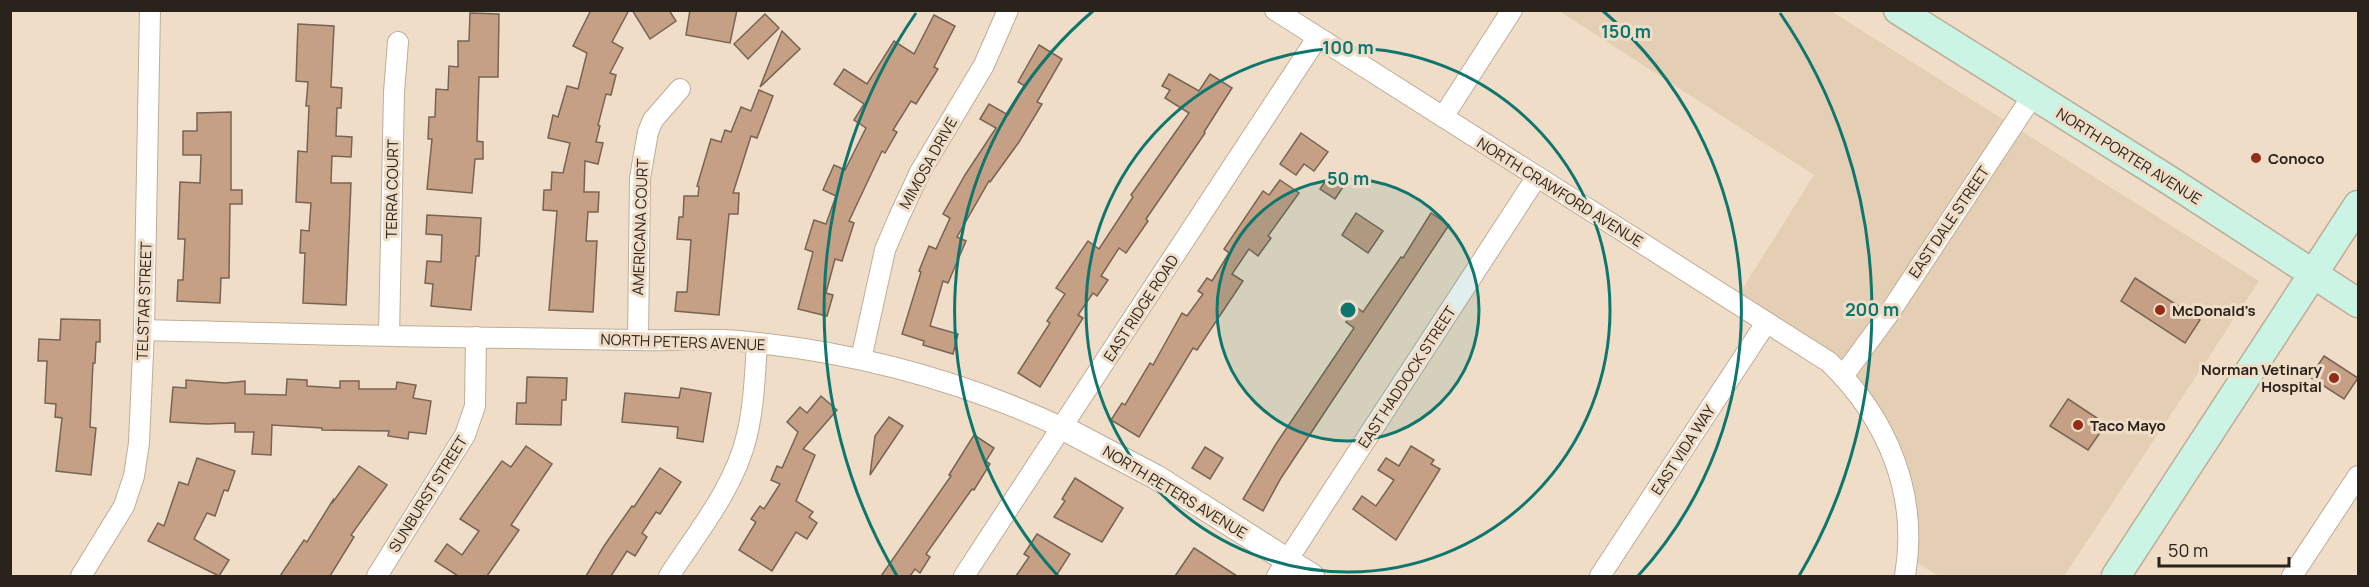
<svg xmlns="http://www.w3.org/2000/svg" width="2369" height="587" font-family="Manrope,sans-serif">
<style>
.built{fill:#e5cfb4}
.building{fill:#c5a084;stroke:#786454;stroke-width:1.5}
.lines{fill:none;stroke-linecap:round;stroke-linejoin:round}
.minor-casing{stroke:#bead98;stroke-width:22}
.tertiary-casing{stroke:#bead98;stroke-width:26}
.secondary-casing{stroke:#bead98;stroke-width:31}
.minor{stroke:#fff;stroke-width:20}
.tertiary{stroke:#fff;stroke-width:24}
.secondary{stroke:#cbf4e4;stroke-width:28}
.ring{fill:none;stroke:#0f766e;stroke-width:3}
.poi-dot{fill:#952c17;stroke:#efddc7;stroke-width:2}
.labels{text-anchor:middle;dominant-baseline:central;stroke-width:6;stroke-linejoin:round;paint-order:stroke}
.street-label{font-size:15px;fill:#2a231b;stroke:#efddc7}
.poi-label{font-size:15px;font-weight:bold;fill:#2a231b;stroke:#efddc7;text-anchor:start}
.centre{fill:#0f766e;stroke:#efddc7;stroke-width:3}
.ring-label{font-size:18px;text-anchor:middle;font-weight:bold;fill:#0f766e;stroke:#efddc7;stroke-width:6;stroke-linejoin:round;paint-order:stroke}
</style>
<rect width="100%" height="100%" fill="#efddc7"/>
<polygon class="built" points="1559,11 1831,11 2259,281 2064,576 1939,576 1911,559 1912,532 1861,387 1736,299 1814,175"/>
<g class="building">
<polygon points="591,10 629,10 612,42 623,48 610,73 616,75 611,95 606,94 598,125 600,126 596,142 603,143 598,164 585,161 584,192 599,192 598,212 588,212 586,241 597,241 593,312 549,310 557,211 543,210 544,190 551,190 552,172 563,173 570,143 548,138 553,115 558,117 567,86 578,89 587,53 573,46"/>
<polygon points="632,10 669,10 676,21 650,39"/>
<polygon points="690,10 737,10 730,43 686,35"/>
<polygon points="470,13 499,14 498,77 479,77 477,141 483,142 483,159 475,159 472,193 427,189 432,139 428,139 429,117 435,117 436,89 448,90 449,66 458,67 458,41 469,41"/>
<polygon points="765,14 779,28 748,59 734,44"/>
<polygon points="934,15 955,26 934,67 938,69 916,104 911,101 893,130 897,132 885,153 882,151 849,221 854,223 842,261 835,259 826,293 833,295 827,316 798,309 813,252 805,249 814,220 826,224 836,196 823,190 834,165 845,170 866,128 854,120 864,104 834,84 844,69 867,84 894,41 914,54"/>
<polygon points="298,24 334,26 331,87 342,88 341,108 337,108 336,136 352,137 351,157 332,156 331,183 351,183 346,305 303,303 305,253 300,253 301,230 309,231 311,203 296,202 298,151 307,152 309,106 306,106 308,82 296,81"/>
<polygon points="782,31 800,49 760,87"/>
<polygon points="1039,45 1062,59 1037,102 1042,104 1019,142 990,182 989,181 957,237 966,241 948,283 943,281 930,326 958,334 953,354 923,345 924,341 902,334 921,272 919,271 929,246 936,249 950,218 943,214 965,175 996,128 980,119 989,104 1008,115 1025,86 1018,82"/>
<polygon points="1169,74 1199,91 1210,74 1232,88 1204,132 1205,133 1146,219 1148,221 1126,253 1119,248 1101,276 1108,280 1097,296 1093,293 1078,315 1083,318 1040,387 1018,373 1050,323 1047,321 1065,294 1056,288 1088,241 1099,249 1133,197 1131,195 1189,113 1165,98 1170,90 1162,86"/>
<polygon points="759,90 773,96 757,138 751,136 733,193 739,193 738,214 729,214 719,315 675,311 677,292 687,292 691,240 677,239 679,217 683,217 684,196 698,196 699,187 697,186 711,139 721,142 725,130 731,132 741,107 751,111"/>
<polygon points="231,112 231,190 242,190 242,204 230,204 229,278 221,278 220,303 177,301 178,280 183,280 185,239 178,239 180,182 200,183 201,155 183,155 183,131 197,131 197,113"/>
<polygon points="1301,133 1328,152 1314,171 1304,164 1296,175 1280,164"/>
<polygon points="1330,174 1345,184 1335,199 1320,189"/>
<polygon points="1280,180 1299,193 1268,236 1271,238 1258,256 1249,249 1232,274 1243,281 1197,350 1193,348 1139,437 1111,420 1122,403 1125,405 1150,363 1153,365 1182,313 1187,316 1203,294 1198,291 1207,278 1212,281 1229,253 1224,249 1263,191 1269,195"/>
<polygon points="1356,213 1383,231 1368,253 1342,235"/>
<polygon points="1431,213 1449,225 1281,478 1263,511 1243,499 1276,444 1354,328 1346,322 1356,307 1363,312 1401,257 1403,258"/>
<polygon points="427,215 481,218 479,256 476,256 471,310 431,306 433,284 425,283 427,261 441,262 442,235 426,234"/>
<polygon points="2135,278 2200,320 2185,343 2121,301"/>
<polygon points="61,319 100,320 100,342 96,342 95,363 93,363 90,427 96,428 91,475 56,471 62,418 55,417 56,404 45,403 47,361 38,361 39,339 60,340"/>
<polygon points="2324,356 2358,378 2344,399 2310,377"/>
<polygon points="527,377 567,378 566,400 562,400 561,425 516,424 517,403 526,403"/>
<polygon points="287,379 307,380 307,386 340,388 340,381 359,381 359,389 396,389 397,382 416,385 413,398 431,401 426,434 409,432 408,439 388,436 389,431 322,430 322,428 272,425 271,455 252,454 254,432 235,432 235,423 207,424 170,422 173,387 186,388 186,380 225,383 245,381 245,394 286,395"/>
<polygon points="681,388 711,393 703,442 677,438 678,427 622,422 625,393 679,398"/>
<polygon points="821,396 837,410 803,449 815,455 796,501 813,512 809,517 817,523 807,539 796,532 772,571 739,550 756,522 751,519 760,506 764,509 780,484 771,480 777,466 782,468 798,432 787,422 800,407 807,413"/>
<polygon points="2068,399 2106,424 2088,450 2050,426"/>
<polygon points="889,417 903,426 870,475 875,436"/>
<polygon points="974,435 994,448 986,461 990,464 974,490 972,489 926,554 930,557 920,573 915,569 910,576 881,576 951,476 949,475"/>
<polygon points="526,446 552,464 511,525 519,530 487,576 458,576 435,561 447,544 462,555 479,531 460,519 502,461 511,467"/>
<polygon points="1411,446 1434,460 1431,464 1440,469 1396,540 1353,509 1362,496 1376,506 1394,480 1378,470 1386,458 1399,466"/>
<polygon points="1205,447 1223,458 1210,479 1192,468"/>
<polygon points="197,458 235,471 228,491 224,490 215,516 207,513 194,539 229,560 219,576 148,541 158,523 164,526 179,482 188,485"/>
<polygon points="359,466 387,485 351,535 354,537 330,576 280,576 304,540 307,542 333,500 333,502"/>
<polygon points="660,468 681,482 660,514 656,512 642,533 647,537 635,556 627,551 611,576 586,576 604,546 632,506 634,507"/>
<polygon points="1075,478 1123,508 1102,542 1054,517 1065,501 1062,499"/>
<polygon points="1037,534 1070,554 1056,576 1016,576 1029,557 1024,554"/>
<polygon points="1194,548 1237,576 1175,576"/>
</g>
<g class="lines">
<g class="minor-casing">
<g id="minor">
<path d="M1275 10 1829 362C1888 419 1919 495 1905 576"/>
<polyline points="1443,117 1512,10"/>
<path d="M144 330C267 333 391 337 514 338 555 339 595 339 636 340 670 341 705 338 739 341 851 351 961 380 1063 428"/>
<polyline points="389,335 394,92 398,42"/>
<polyline points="638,340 640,178 648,132 653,120 680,89"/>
<polyline points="861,359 885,250 899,217 920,172 984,65 1008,10"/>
<polyline points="1843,376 1890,312 2033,95"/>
<polyline points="81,576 124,506 134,476 139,443 144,330 150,10"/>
<polyline points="377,576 465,435 475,406 476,337"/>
<path d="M669 576C697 533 735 487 747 435 754 405 755 374 757 344"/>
<polyline points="964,576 1317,38"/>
<polyline points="1277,576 1536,178"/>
<polyline points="1600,576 1766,323"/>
<polyline points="2292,576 2358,476"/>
</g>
</g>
<g class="tertiary-casing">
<polyline id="tertiary" points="1063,428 1156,477 1312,576"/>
</g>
<g class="secondary-casing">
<g id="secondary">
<polyline points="1898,10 2172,182 2358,303"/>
<polyline points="2116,576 2358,205"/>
</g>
</g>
<use href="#minor" class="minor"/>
<use href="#tertiary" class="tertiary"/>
<use href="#secondary" class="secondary"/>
</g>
<circle cx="1348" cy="310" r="131" fill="#0f766e" fill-opacity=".12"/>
<g class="ring">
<circle cx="1348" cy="310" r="131"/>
<circle cx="1348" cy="310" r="262"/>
<path d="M1058 576A393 393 0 0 1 1093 11M1603 11A393 393 0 0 1 1638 576"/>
<path d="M897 576A524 524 0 0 1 916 13M1780 13A524 524 0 0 1 1799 576"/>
</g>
<g class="poi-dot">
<circle cx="2256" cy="158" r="6"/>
<circle cx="2160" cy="310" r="6"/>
<circle cx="2334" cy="378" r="6"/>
<circle cx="2078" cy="425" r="6"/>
</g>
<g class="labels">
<g class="street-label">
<text transform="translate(2129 156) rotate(32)">NORTH PORTER AVENUE</text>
<text transform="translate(928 163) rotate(-61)">MIMOSA DRIVE</text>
<text transform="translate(392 189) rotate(-89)">TERRA COURT</text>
<text transform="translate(1560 192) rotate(32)">NORTH CRAWFORD AVENUE</text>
<text transform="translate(1949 222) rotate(-56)">EAST DALE STREET</text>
<text transform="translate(640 227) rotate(-88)">AMERICANA COURT</text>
<text transform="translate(144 301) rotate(-88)">TELSTAR STREET</text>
<text transform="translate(1141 308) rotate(-57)">EAST RIDGE ROAD</text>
<text transform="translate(683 342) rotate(2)">NORTH PETERS AVENUE</text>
<text transform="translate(1407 377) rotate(-57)">EAST HADDOCK STREET</text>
<text transform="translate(1683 450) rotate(-57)">EAST VIDA WAY</text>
<text transform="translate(1175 492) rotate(31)">NORTH PETERS AVENUE</text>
<text transform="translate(428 494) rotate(-58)">SUNBURST STREET</text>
</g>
<g class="poi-label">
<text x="2268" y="158">Conoco</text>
<text x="2172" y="310">McDonald's</text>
<text x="2322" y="369" text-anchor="end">Norman Vetinary<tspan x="2322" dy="17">Hospital</tspan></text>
<text x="2090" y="425">Taco Mayo</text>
</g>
</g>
<circle cx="1348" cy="310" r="9" class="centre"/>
<g class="ring-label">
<text x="1626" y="38">150 m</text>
<text x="1348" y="54">100 m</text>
<text x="1348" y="185">50 m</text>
<text x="1872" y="316">200 m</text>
</g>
<rect width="2369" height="587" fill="none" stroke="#2a231b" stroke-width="24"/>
<path d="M2159 557v9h130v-9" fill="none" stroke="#2a231b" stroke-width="3"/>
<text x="2168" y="557" font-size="18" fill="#2a231b" stroke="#efddc7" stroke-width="4.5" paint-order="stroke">50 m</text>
</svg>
